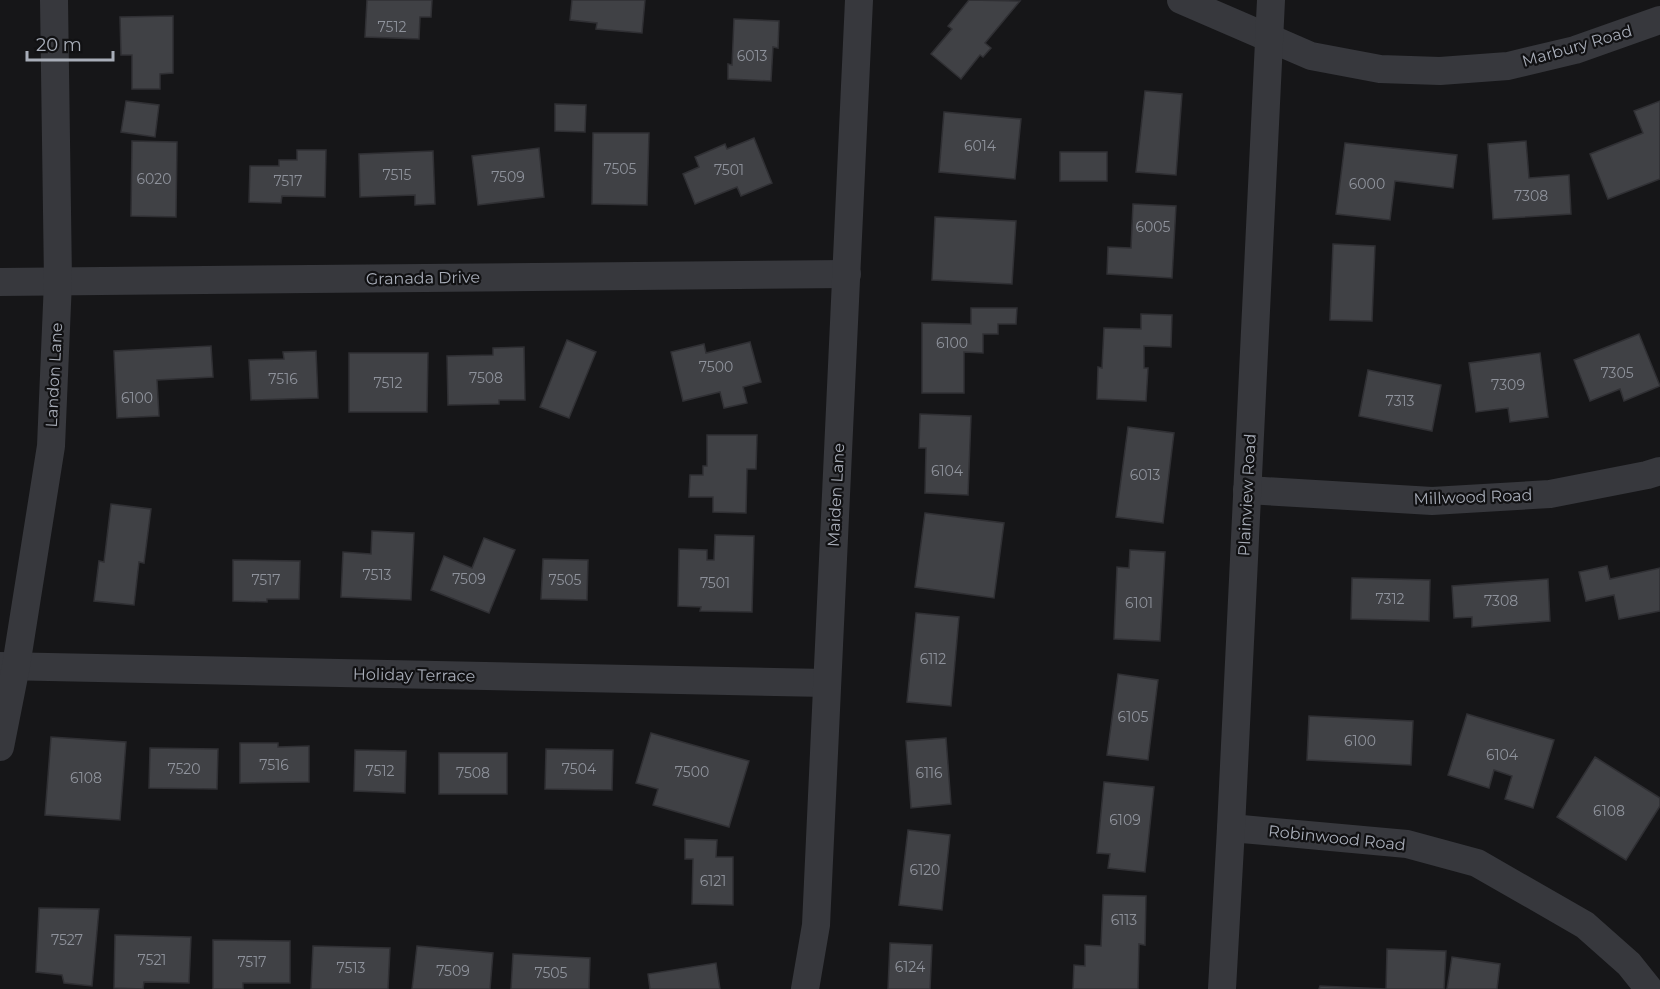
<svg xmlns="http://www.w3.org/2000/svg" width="1660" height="989" font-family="Montserrat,sans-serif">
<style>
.building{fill:#404145;stroke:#303034;stroke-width:1.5}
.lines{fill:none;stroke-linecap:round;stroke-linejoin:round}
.minor{stroke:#37383d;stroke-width:28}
.labels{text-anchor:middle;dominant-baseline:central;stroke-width:4.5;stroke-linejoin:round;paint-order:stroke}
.number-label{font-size:14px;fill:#8e929b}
.street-label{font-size:16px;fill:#a8adb8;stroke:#111113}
</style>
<rect width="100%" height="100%" fill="#161618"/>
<g class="building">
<polygon points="367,0 432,0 431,17 420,17 419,39 365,37"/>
<polygon points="572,0 645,0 642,33 596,29 597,23 570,20"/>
<polygon points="969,0 1020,1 985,43 991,48 983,57 980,55 961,79 931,54 952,29 948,26"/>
<polygon points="173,16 173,73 160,74 160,89 132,89 132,55 121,55 120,17"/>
<polygon points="734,19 779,21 778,48 773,47 771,81 728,79 728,64 732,65"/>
<polygon points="1145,91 1182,94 1176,175 1136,172"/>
<polygon points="126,101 159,105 155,137 121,132"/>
<polygon points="1660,101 1660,179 1608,199 1590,154 1643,133 1634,111"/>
<polygon points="555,104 586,105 585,132 555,131"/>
<polygon points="944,112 1021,119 1015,179 939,172"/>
<polygon points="593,133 649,133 647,205 592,204"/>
<polygon points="754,138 772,183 741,196 737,187 695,204 683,174 699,167 695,157 725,144 727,149"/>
<polygon points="132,141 177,142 176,217 131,216"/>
<polygon points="1526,141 1529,178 1569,175 1571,214 1493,219 1488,144"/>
<polygon points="1345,143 1457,155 1453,188 1395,181 1390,220 1336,214"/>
<polygon points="539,148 544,197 478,205 472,156"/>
<polygon points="297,150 326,150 325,197 282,196 281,203 249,202 250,166 279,166 279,160 297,160"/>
<polygon points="433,151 435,204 415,205 415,195 360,197 359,154"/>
<rect x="1060" y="152" width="47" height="29"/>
<polygon points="1133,204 1176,206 1172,278 1107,274 1108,247 1131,248"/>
<polygon points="935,217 1016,221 1012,284 932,280"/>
<polygon points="1333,244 1375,246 1372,321 1330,320"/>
<polygon points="971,308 1017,308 1016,324 998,324 998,334 983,334 983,353 964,352 964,393 922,393 922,323 971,324"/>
<polygon points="1141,314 1172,315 1171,347 1144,346 1144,368 1148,368 1146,401 1097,399 1098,367 1102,368 1104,328 1141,329"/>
<polygon points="1639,334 1660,386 1624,401 1620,389 1590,401 1574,360"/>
<polygon points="567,340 596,352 569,418 540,407"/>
<polygon points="750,342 761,382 743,387 747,403 724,408 720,392 683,401 671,352 704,344 706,353"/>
<polygon points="211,346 213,377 157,380 159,416 117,418 114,351"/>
<polygon points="524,347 525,400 499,400 499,404 448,405 447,356 493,355 493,348"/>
<polygon points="316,351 318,398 251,400 249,360 284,359 283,352"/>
<polygon points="349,353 428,353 427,412 349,412"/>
<polygon points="1540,353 1548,417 1510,422 1508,408 1476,412 1469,363"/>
<polygon points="1368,370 1441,385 1432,431 1359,416"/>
<polygon points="920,414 971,416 968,495 925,493 926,448 919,448"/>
<polygon points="1128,427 1174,433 1163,523 1116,517"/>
<polygon points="707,435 757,435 756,469 747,469 746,513 713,512 713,497 689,497 690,475 703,475 703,466 707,466"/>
<polygon points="111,504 151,509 144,563 139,562 134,605 94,601 99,561 104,562"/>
<polygon points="925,513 1004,523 994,598 915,587"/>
<polygon points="372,531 414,533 411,600 341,597 343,552 371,554"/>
<polygon points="715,535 754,536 752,612 700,611 701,607 678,606 679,549 707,550 707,560 714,560"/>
<polygon points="484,538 515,550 489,613 431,590 444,556 472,568"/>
<polygon points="1130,550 1165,552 1160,641 1114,639 1117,567 1129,568"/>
<polygon points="543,559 588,560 587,600 541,599"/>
<polygon points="233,560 300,561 299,599 267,599 267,602 233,601"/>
<polygon points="1607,566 1610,579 1660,568 1660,611 1619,619 1614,595 1586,601 1579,572"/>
<polygon points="1352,578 1430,580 1429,621 1351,619"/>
<polygon points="1548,579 1550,621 1472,627 1472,617 1454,618 1452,586"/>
<polygon points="916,613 959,617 951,706 907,702"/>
<polygon points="1118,674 1158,680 1148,760 1107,755"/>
<polygon points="1467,714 1554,740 1533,808 1505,799 1512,776 1494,770 1489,788 1448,775"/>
<polygon points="1309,716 1413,721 1411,765 1307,760"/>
<polygon points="651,733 749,761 729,827 653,805 658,789 636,783"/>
<polygon points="51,737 126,742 120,820 45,815"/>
<polygon points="946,738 951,804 911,808 906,741"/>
<polygon points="240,743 278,743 278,747 309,746 309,782 240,783"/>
<polygon points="150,748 218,749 217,789 149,788"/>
<polygon points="546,749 613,750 612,790 545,789"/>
<polygon points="355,750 406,751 405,793 354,791"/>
<rect x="439" y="753" width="68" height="41"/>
<polygon points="1595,757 1660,798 1660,806 1626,860 1557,817"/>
<polygon points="1104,782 1154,787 1145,872 1108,868 1110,854 1097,853"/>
<polygon points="908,830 950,835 942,910 899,905"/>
<polygon points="685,839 717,840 716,857 733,857 733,905 692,904 693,859 685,859"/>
<polygon points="1103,895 1146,896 1145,945 1139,944 1138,989 1073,989 1074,965 1085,966 1085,945 1101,946"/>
<polygon points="39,908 99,909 92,986 64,983 62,975 36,972"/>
<polygon points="115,935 191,937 189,983 144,982 143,989 114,988"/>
<polygon points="213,940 290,941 290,983 243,983 243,989 213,989"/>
<polygon points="890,943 932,945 930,989 888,989"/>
<polygon points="313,946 390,948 388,989 311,989"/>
<polygon points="417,946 493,953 490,989 412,989"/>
<polygon points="1387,949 1446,951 1444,989 1319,989 1320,986 1386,989"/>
<polygon points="513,954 590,958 589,989 511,989"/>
<polygon points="1452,957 1500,964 1497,989 1447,989"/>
<polygon points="716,963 720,989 650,989 648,974"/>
</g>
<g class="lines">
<g class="minor">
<polyline points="1181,0 1311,56 1380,69 1440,71 1508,66 1575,50 1660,20"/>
<polyline points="0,282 847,274"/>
<polyline points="1247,490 1432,501 1550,494 1647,475 1660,471"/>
<polyline points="0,666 827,683"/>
<polyline points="0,747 16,666 51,446 58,281 54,0"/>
<polyline points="1231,828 1407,844 1477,863 1585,925 1629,964 1649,989"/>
<polyline points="805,989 816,925 859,0"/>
<polyline points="1222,989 1231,828 1271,0"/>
</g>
</g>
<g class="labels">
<g class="number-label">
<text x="392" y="27">7512</text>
<text x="752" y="56">6013</text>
<text x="980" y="146">6014</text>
<text x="620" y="169">7505</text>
<text x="729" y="170">7501</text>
<text x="397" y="175">7515</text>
<text x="508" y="177">7509</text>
<text x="154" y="179">6020</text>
<text x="288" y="181">7517</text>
<text x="1367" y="184">6000</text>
<text x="1531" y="196">7308</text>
<text x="1153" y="227">6005</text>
<text x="952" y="343">6100</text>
<text x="716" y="367">7500</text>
<text x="1617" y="373">7305</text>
<text x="486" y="378">7508</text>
<text x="283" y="379">7516</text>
<text x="388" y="383">7512</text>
<text x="1508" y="385">7309</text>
<text x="137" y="398">6100</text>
<text x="1400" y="401">7313</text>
<text x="947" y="471">6104</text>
<text x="1145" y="475">6013</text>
<text x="377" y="575">7513</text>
<text x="469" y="579">7509</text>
<text x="266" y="580">7517</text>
<text x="565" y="580">7505</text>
<text x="715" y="583">7501</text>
<text x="1390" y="599">7312</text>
<text x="1501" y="601">7308</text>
<text x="1139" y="603">6101</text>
<text x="933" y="659">6112</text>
<text x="1133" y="717">6105</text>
<text x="1360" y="741">6100</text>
<text x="1502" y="755">6104</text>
<text x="274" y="765">7516</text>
<text x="184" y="769">7520</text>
<text x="579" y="769">7504</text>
<text x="380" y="771">7512</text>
<text x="692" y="772">7500</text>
<text x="473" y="773">7508</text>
<text x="929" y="773">6116</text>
<text x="86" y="778">6108</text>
<text x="1609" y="811">6108</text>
<text x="1125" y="820">6109</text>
<text x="925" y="870">6120</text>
<text x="713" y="881">6121</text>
<text x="1124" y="920">6113</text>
<text x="67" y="940">7527</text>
<text x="152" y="960">7521</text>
<text x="252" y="962">7517</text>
<text x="910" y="967">6124</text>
<text x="351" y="968">7513</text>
<text x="453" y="971">7509</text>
<text x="551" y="973">7505</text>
</g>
<g class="street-label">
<text transform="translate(1577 46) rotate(-16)">Marbury Road</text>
<text transform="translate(423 278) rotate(-1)">Granada Drive</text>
<text transform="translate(54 375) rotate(-87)">Landon Lane</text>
<text transform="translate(836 495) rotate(-87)">Maiden Lane</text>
<text transform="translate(1247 495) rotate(-87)">Plainview Road</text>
<text transform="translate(1473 497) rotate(-2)">Millwood Road</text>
<text transform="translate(414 675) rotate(1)">Holiday Terrace</text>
<text transform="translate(1337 838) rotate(6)">Robinwood Road</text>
</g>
</g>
<path d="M27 51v9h86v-9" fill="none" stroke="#a8adb8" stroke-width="3"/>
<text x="36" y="51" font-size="18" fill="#a8adb8" stroke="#111113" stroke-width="4.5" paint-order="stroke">20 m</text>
</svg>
